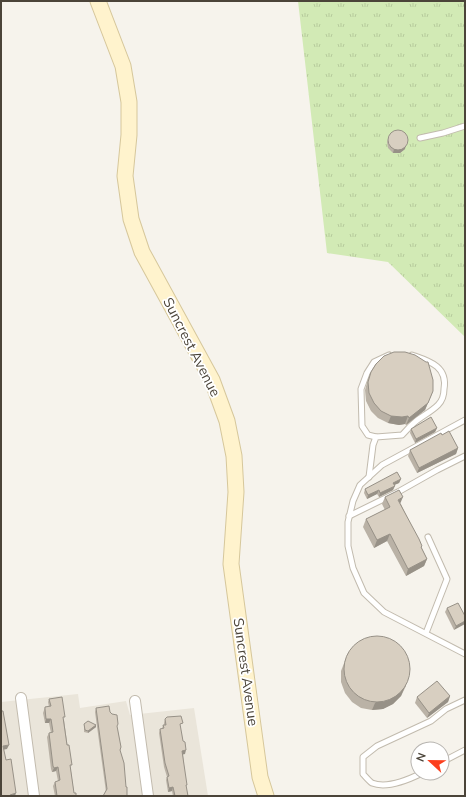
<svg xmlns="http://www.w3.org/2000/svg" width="466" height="797" font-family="Mulish,sans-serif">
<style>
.residential{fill:#eae5da}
.grass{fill:url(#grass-tufts)}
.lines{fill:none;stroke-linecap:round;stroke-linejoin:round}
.lane-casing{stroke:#c2bbae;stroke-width:7}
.street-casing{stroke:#c2bbae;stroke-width:12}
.secondary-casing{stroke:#d6c79b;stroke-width:17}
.lane{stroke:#fff;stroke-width:5}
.street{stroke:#fff;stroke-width:10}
.secondary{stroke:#fff3cd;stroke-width:15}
.wall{fill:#bab2a6}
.shaded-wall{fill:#979187}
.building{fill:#d8cfc1;stroke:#979187}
.labels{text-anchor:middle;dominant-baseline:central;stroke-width:3.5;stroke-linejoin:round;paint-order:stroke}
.street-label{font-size:14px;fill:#4b4439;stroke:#fff}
</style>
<defs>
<pattern id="grass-tufts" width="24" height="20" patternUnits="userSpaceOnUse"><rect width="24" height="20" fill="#d2eab5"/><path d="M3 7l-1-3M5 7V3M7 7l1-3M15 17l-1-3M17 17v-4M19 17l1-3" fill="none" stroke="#b6ca9c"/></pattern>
</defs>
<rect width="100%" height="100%" fill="#f6f3ec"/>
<polygon class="residential" points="78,694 80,708 126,701 130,715 194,708 208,796 1,796 1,702"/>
<polygon class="grass" points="298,1 465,1 465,337 388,262 327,253"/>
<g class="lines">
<g class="lane-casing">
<g id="lane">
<polyline points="420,138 443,133 465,126"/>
<polyline points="465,420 382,465 360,485 353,501 348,522 348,546 353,568 364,593 384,612 465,654"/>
<polyline points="376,437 368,435 362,426 361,389 367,373 374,362 389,355"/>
<path d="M369 477 373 445 376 437 402 435C406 431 410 426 415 422 422 416 431 412 438 405 442 401 444 394 444 389 448 366 429 361 412 355"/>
<polyline points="349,516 398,492 437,470 465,456"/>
<polyline points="426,633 447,579 428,537"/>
<polyline points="442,762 465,750"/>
<path d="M422 773C408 780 387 789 372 783 369 781 365 776 363 774V757L377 746 431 721 446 709 465 700"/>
</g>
</g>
<g class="street-casing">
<g id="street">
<polyline points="21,698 34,796"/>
<polyline points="135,701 148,796"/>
</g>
</g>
<g class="secondary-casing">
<polyline id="secondary" points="98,1 123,66 129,102 129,135 125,176 131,219 142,252 212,380 227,421 234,456 236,492 231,564 260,777 266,796"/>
</g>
<use href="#lane" class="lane"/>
<use href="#street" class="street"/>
<use href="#secondary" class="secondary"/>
</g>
<g class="wall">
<polygon points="390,134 405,149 400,153 393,153 388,148 387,142"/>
<polygon points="371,372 430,398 425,410 406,425 405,424 399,425 388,423 378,418 371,411 366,401 365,390 368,379"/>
<polygon points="437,428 435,432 415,443 410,433 411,429"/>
<polygon points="442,435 458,448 456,454 417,473 408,456 410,450"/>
<polygon points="401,479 399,483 394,485 393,490 379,497 377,494 367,499 364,493 365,489"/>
<polygon points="385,497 401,504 427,559 424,566 406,576 387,541 374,548 363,527 366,519 385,510 382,504"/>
<polygon points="447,608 465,616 454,630 445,612"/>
<polygon points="348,653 406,686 401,696 393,704 383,709 372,710 361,708 352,702 345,693 341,682 341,671"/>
<polygon points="450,696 448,702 427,718 415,703 417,697"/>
<polygon points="49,699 64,720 74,793 76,796 55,796 53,786 55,782 58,781 56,771 52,772 51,769 47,737 49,733 51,733 49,723 45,723 43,713 45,707 49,707 48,702"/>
<polygon points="96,708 110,712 112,714 117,727 121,747 120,751 124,763 106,792 95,712"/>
<polygon points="165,719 181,727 180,727 185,754 183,754 186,787 188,796 173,796 172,791 168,792 166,780 167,777 164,767 159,733 160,729 162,729 163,725 164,725 164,723"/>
<polygon points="84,724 96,725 96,727 88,733 84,732"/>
</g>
<g class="shaded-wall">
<polygon points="406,145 405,149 400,153 393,153 394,149"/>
<polygon points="433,391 425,410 406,425 409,418"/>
<polygon points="391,416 408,416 405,424 399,425 388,423"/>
<polygon points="437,428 435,432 415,443 416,439"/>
<polygon points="458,448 456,454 417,473 419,468"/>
<polygon points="401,479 399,483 392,486 393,483"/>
<polygon points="395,486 393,490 379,497 380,493"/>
<polygon points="379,490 377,494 367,499 368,495"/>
<polygon points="403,497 400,504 398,500"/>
<polygon points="390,534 387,541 374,548 377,540"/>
<polygon points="427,559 424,566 406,576 408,569"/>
<polygon points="465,621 465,624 454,630 456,626"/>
<polygon points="408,679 401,696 393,704 383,709 372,710 375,703"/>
<polygon points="450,696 448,702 427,718 429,713"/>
<polygon points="46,719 51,719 49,723 45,723"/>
<polygon points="96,725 96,727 88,733 88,731"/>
<polygon points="9,745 7,749 2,750 3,746"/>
<polygon points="186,750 185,754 181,755 182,751"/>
<polygon points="58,767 56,771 52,772 54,768"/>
<polygon points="173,787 172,791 168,792 169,788"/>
<polygon points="16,793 15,796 10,796 10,795"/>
</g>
<g class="building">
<circle cx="398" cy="140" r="10"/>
<polygon points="394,352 405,352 415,355 426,362 428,362 433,380 433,391 428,403 409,418 408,416 402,417 391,416 381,411 374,403 369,393 368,382 371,372 376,364 384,356"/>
<polygon points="431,417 437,428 416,439 411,429"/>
<polygon points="449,431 458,448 419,468 410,450 441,433 442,435"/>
<polygon points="397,472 401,479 393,483 395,486 380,493 379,490 368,495 365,489"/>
<polygon points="399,490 403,497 398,500 419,539 422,546 421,547 427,559 408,569 390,534 377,540 366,519 390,507 385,497"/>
<polygon points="458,603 465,616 465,621 456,626 447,608"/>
<circle cx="377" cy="669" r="33"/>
<polygon points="437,681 450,696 429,713 417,697"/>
<polygon points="62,697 65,717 63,717 67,745 69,745 72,765 70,765 74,793 76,793 76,796 57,796 55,782 60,780 58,767 54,768 53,766 49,733 53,732 51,719 46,719 45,709 45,707 51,706 49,699"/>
<polygon points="109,706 110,712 112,714 117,715 118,724 117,726 121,747 120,750 124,763 126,787 127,787 127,796 103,796 107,789 96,708"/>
<polygon points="1,711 3,711 9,745 3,746 6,760 11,759 16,793 10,795 11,796 1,796"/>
<polygon points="181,716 183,723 180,724 183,741 185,742 186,750 182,751 187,785 186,785 188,796 175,796 173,787 169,788 167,777 169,776 165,763 160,729 164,728 163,725 166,725 165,719 167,717"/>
<polygon points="88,721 96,725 88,731 85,730 84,724"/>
</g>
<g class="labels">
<g class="street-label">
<text transform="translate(192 347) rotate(63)">Suncrest Avenue</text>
<text transform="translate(246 672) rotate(82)">Suncrest Avenue</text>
</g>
</g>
<rect width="466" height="797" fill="none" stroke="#4b4439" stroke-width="4"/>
<g transform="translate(430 761) rotate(292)"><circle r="19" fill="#ffffff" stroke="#b7b4b0"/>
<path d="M0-3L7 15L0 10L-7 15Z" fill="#fc3f1d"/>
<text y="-6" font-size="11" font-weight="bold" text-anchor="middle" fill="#4b4439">N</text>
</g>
</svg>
